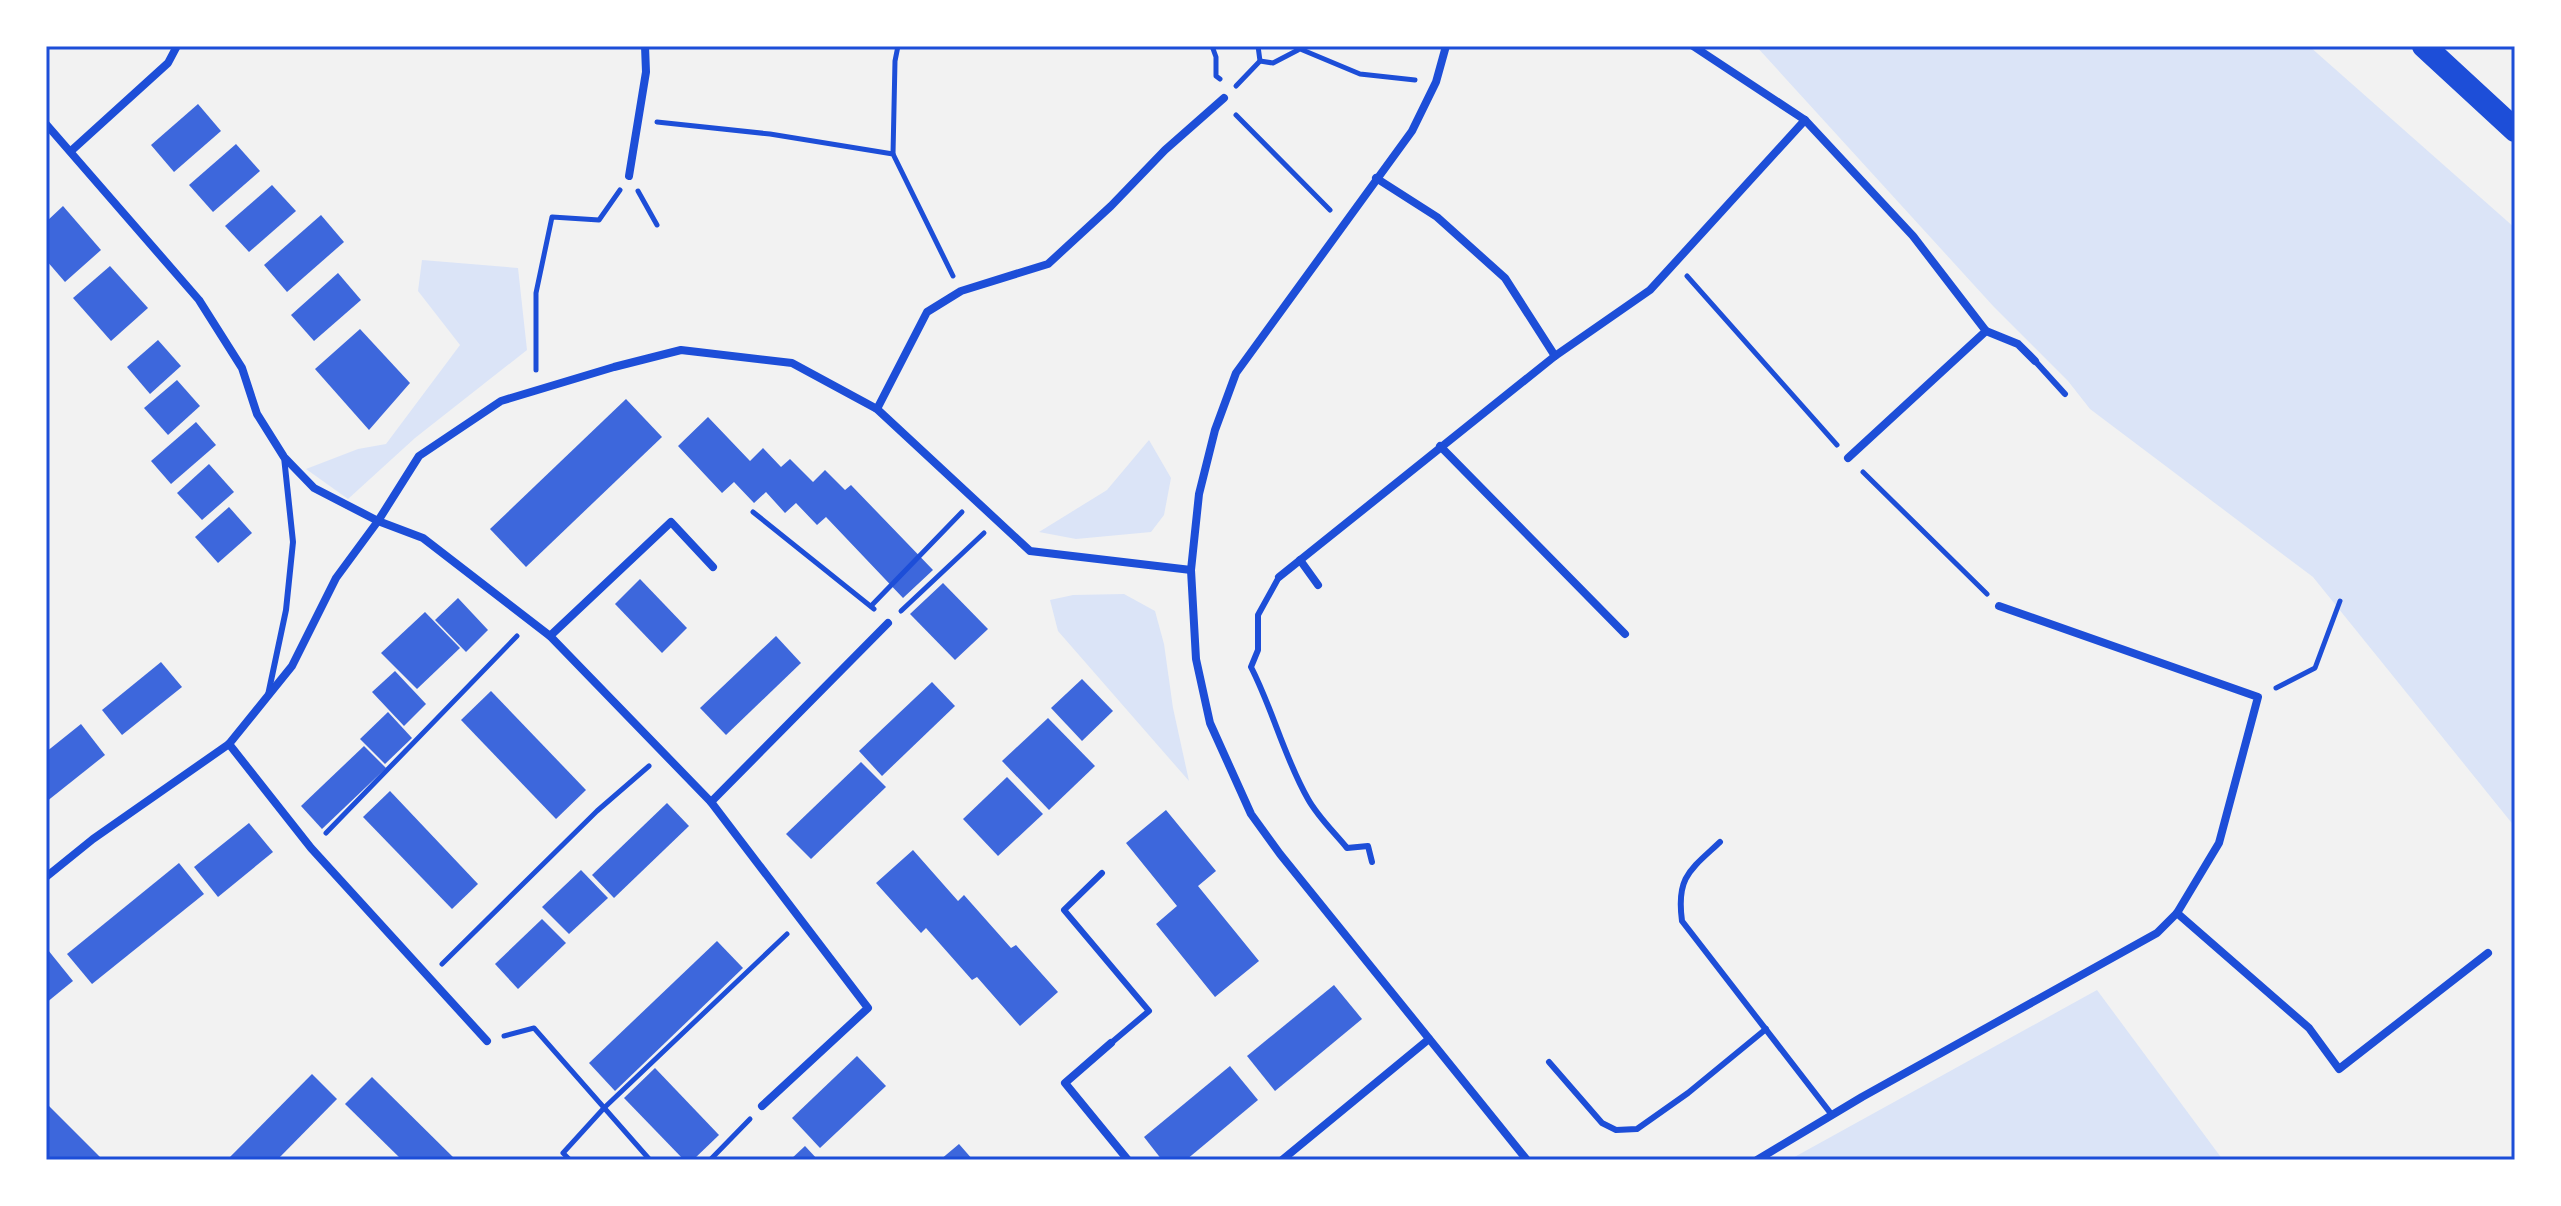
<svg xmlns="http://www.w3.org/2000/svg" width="2561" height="1206" font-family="'PT Sans',sans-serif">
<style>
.green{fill:#dbe4f7}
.building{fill:#3d67dc}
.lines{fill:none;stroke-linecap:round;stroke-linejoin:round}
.path{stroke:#1d4ed8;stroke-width:5}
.service{stroke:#1d4ed8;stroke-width:6}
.minor{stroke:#1d4ed8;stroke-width:8}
.motorway{stroke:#1d4ed8;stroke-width:24}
.neatline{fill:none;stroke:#1d4ed8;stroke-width:3}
</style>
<rect width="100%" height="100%" fill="#f2f2f2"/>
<g class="green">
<polygon points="1756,46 2309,46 2515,228 2515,827 2313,577 2090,409 2068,381 1994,307"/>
<polygon points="422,260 518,268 527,350 415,438 348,499 306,469 358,449 386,444 460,345 418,291"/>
<polygon points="1149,440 1171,478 1164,515 1151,532 1076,539 1039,532 1107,490"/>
<polygon points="1124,594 1155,611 1164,644 1173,708 1189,781 1058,631 1050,600 1073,595"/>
<polygon points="2097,990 2223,1160 1789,1160"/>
</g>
<g class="building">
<polygon points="198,104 221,131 174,172 151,145"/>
<polygon points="236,144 260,171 213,212 189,185"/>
<polygon points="272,185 296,211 249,252 225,226"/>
<polygon points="63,206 101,250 65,282 46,260 46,222"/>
<polygon points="321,215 344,242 287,292 264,265"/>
<polygon points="110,266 148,308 111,341 73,298"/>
<polygon points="338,273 361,300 314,341 291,315"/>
<polygon points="360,329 410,383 369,430 315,369"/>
<polygon points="158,340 181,366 150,394 127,367"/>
<polygon points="177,380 200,406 168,435 144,408"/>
<polygon points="626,399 662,437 526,567 490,529"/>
<polygon points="708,417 750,461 763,448 781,467 790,459 813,482 825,470 845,490 851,485 933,570 903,598 826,517 817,525 796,503 785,513 766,492 754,503 734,482 722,493 678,446"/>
<polygon points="196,422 216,445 171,484 151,461"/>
<polygon points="209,464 234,492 202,520 177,493"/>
<polygon points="229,507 252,533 218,563 195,537"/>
<polygon points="640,579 687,628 662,653 615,604"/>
<polygon points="943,583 988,629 955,660 910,614"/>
<polygon points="458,598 488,630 466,652 435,620"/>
<polygon points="425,612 460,648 417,689 381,653"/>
<polygon points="776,636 801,663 726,735 700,708"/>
<polygon points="161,662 182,687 122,735 102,710"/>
<polygon points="395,671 426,704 404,726 372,692"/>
<polygon points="1082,679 1113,711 1082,741 1051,708"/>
<polygon points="932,682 955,706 882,776 859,751"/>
<polygon points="491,691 586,790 556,819 461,720"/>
<polygon points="388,712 412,738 385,764 360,739"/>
<polygon points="1048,718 1095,766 1049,810 1002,761"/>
<polygon points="81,724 105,755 46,802 46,752"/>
<polygon points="364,746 386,768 322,829 301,806"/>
<polygon points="861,762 886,787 811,859 786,834"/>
<polygon points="1007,777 1043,814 998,856 963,819"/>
<polygon points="390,791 478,884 452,909 363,817"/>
<polygon points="667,803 689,826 614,898 592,875"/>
<polygon points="1166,810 1216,871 1198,886 1259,961 1215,997 1156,924 1177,906 1126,843"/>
<polygon points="249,823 273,852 218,897 194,867"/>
<polygon points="913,850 958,901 964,895 1011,948 1016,945 1058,992 1020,1026 977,977 972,980 926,928 921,933 876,883"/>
<polygon points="179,863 204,894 92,984 67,954"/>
<polygon points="581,870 608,898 569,934 542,907"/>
<polygon points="542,919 566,943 518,989 495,964"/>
<polygon points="717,941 743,968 615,1091 589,1063"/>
<polygon points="48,950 73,981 46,1003 46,952"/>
<polygon points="1334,985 1362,1019 1275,1091 1247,1056"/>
<polygon points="857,1056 886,1086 820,1148 792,1118"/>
<polygon points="1230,1066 1258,1100 1186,1160 1162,1160 1144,1137"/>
<polygon points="655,1068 719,1135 693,1160 684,1160 624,1098"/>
<polygon points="312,1074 337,1099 277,1160 227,1160"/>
<polygon points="372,1077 456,1160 402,1160 345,1104"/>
<polygon points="46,1103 103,1160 46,1158"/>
<polygon points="959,1144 973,1160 940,1160"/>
<polygon points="805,1146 818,1160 790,1160"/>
</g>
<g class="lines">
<g class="path">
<polyline points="1212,46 1216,57 1216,76 1220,79"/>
<polyline points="1293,46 1360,74 1415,80"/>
<polyline points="1260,61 1273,63 1298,50"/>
<polyline points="1236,86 1260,61 1258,46"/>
<polyline points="1236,115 1330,210"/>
<polyline points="657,122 770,134 893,154 953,276"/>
<polyline points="893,154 895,61 898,46"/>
<polyline points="638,191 657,225"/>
<polyline points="1687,276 1837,445"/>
<polyline points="536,370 536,293 552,217 599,220 620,190"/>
<polyline points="1863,472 1987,594"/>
<polyline points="753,512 874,609"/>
<polyline points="871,606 962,512"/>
<polyline points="901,611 984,533"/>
<polyline points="2276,688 2315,668 2340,601"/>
<polyline points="326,833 517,636"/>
<polyline points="442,964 597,811 649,766"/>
<polyline points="504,1036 534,1028 650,1160"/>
<polyline points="570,1160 563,1153 604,1108 787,934"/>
<polyline points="710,1160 750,1119"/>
</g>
<g class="service">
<polyline points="2035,361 2065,394"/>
<path d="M1279 577 1258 615V650L1251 667C1273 710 1284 757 1308 799 1318 817 1334 832 1347 848L1368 846 1372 862"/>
<polyline points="268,695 286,610 293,542 284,457"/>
<path d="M1720 842C1690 870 1676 877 1682 921L1832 1115"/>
<polyline points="1102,873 1064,910 1149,1011 1111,1043"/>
<polyline points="1549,1062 1602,1123 1616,1130 1637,1129 1688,1093 1766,1029"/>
</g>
<g class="minor">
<polyline points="1446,46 1436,82 1412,131 1236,373 1215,430 1199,494 1191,570 1196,659 1210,723 1251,814 1280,854 1527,1160"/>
<polyline points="1693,46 1805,120 1913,236 1986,331 1848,458"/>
<polyline points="46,124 199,300 242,368 257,414 284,457 314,488 378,521 423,538 550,636 711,802 868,1008 762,1106"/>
<polyline points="71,151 168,63 177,46"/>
<polyline points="629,176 646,72 645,46"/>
<polyline points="1376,178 1437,217 1505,278 1555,356 1650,290 1805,120"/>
<polyline points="1986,331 2018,344 2035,361"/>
<polyline points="877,409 927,312 961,291 1048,264 1111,206 1165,150 1224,98"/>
<polyline points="1440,446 1625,634"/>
<polyline points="1300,560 1318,585"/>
<polyline points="1279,577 1555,356"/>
<polyline points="550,636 671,522 713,567"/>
<polyline points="229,744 311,848 487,1041"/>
<polyline points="711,802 888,623"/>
<polyline points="46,877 93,839 229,744 292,666 336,578 378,521 419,456 501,401 614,367 681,350 792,363 877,409 1030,551 1191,570"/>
<polyline points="2177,913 2309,1028 2339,1069 2488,953"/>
<polyline points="1111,1043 1065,1083 1128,1160"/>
<polyline points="1282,1160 1429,1039"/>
<polyline points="1757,1160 1862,1097 2157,933 2177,913 2219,843 2258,697 1999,606"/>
</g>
<polyline class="motorway" points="2424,46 2515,130"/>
</g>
<rect width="2561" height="1206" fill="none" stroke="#ffffff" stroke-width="96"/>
<rect x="48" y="48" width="2465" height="1110" class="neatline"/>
</svg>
